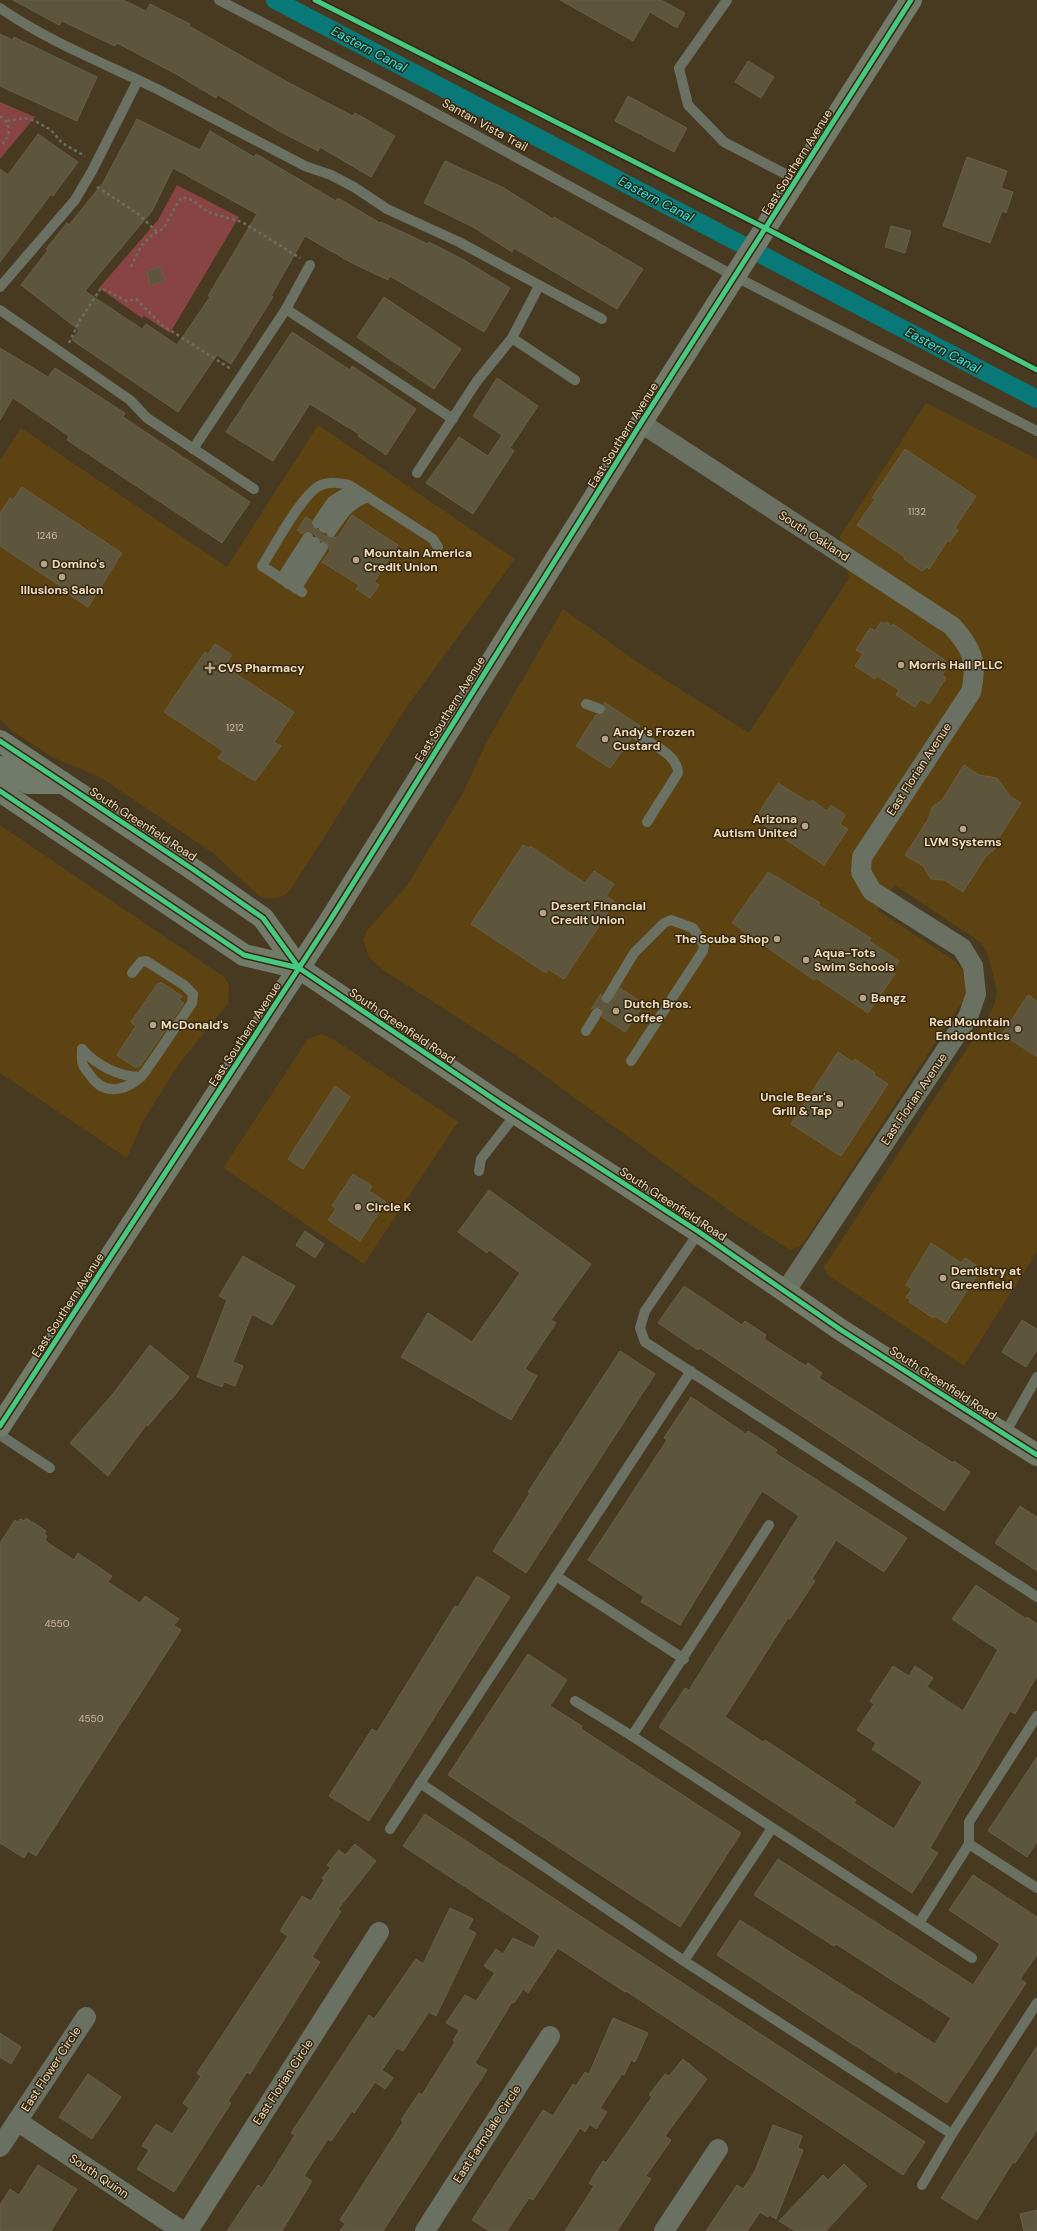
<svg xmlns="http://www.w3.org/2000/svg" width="1037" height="2231" font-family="'DM Sans',sans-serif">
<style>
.built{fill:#5d4311}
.green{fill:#884343}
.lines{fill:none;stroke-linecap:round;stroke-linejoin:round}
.canal{stroke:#087879;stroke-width:18}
.building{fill:#5e553d;stroke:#675f46;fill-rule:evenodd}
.path{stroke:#6d6e5f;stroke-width:2.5;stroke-dasharray:3 3;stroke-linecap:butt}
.service{stroke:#6a7162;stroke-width:10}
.minor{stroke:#6a7162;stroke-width:20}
.secondary{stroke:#727b6a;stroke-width:22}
.cycleway-casing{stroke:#35270f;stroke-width:8}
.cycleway{stroke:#46c982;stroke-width:5}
.poi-dot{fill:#b5a489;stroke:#35270f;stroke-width:1.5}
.labels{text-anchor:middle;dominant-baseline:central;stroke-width:3;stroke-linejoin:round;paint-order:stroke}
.number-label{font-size:10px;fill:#ccbba0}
.street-label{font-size:12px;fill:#f0ddc1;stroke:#35270f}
.poi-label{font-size:12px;font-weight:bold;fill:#f0ddc1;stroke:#35270f;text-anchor:start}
.water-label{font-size:13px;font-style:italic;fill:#1af0f7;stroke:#35270f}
</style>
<rect width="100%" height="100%" fill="#473a21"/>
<g class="built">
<polygon points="926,403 1037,459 1037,1252 964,1366 828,1275 824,1267 991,1012 996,999 997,990 987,952 980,942 895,885 877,910 955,961 964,972 968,987 964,999 804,1242 799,1247 790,1250 734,1214 516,1055 382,969 369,957 363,940 367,930 406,887 463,793 486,743 563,609 639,663 749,733 849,578 840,536"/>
<polygon points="318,425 515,559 408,705 293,886 285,895 276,898 267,898 259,896 213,853 100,777 54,758 11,730 0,719 0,460 21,428 227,567"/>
<polygon points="0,825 224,977 229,985 228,1003 179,1064 143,1121 127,1158 0,1073"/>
<polygon points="321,1034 336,1041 458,1122 364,1264 223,1168 308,1039"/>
</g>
<g class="green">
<polygon points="0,102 35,117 0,159"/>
<polygon points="177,185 239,217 170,333 144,316 142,318 99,288 158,220"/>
</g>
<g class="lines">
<polyline class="canal" points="275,0 1037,399"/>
</g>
<g class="building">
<polygon points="13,0 123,0 146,11 150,4 190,24 189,26 291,84 353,116 355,113 395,136 371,177 320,147 318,151 277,130 218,95 216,98 176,74 117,43 115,46 62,21 59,25"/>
<polygon points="560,0 661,0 685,13 677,28 650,12 633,41"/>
<polygon points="0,34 13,40 14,37 97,77 77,121 0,86"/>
<polygon points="748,61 774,77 761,98 735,82"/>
<polygon points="628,96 687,128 674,152 615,121"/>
<path d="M137 119 200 150 210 131 254 157 256 154 336 201 338 198 380 223 381 222 428 244 429 242 464 260 510 288 484 332 390 276 388 280 350 262 305 236 271 296 273 297 231 364 217 355 178 412 72 340 79 330 21 285 48 250 46 249 67 223 69 225 103 183ZM173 168 257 214 208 296 210 297 177 345 146 324 142 329 85 291 152 211Z"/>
<polygon points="38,134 78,162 53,196 51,194 0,262 0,169 8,175"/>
<polygon points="967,157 1007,171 1001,188 1013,192 1006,213 1002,211 990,243 943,226"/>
<polygon points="445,161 504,188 553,219 554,217 643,269 617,309 514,248 512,252 473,227 424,203"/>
<polygon points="891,226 911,231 905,253 885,247"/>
<polygon points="160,267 165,281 150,285 147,271"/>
<polygon points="384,297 461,349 434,389 357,337"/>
<polygon points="292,332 350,370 352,366 416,409 386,455 358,436 359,434 310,404 273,461 226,432"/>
<polygon points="0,348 48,377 55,368 125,413 123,417 250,502 222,543 67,440 69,436 13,398 0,420"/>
<polygon points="497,378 538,406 510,448 514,451 473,514 426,483 459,437 488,456 502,435 473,416"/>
<polygon points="905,449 976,496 955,528 958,530 950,542 948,540 929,569 927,567 922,571 904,559 905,557 857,525 875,499 872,498"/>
<polygon points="22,487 122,553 88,607 70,595 71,593 0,546 0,513 10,498 13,500"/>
<polygon points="352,515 398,545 374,582 379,585 370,598 356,589 359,585 322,562 330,551 327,542 321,541 311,531 305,531 302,534 297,530 306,517 311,520 311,526 318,529 320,533 330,538 338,537"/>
<polygon points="881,622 884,624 886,622 892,626 893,624 946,661 944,664 948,666 942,675 946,678 929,704 921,699 915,707 896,695 899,690 877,676 875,679 855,666 863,654 856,650 870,628 875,631"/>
<polygon points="215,644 232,655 225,665 230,670 294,712 274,742 281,746 255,781 218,758 223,751 164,712 205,652 208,654"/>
<polygon points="604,702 640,726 638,728 634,727 629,729 628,733 631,739 610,768 576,746 596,715 602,715 606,712"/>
<polygon points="964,765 979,775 997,778 1010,796 1021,803 998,839 995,849 986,856 963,892 944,880 931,879 923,866 905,855 929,818 932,807 942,800"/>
<polygon points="778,783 810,803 812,800 827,811 831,805 845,815 840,824 848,829 824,865 755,819"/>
<polygon points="523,845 529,848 530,846 585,883 594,871 614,884 606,896 615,902 564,979 548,969 546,973 471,924"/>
<polygon points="768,872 820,903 818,905 871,938 869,941 899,961 892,972 895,974 868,1013 816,978 814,980 732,923"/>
<polygon points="161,982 182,996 179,1000 184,1003 141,1065 136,1068 117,1055 136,1026 131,1022 158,983 160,984"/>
<polygon points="620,988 644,1004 625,1032 602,1017 603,1013 601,1008 597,1007 591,1009 601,994 602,1001 610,1004"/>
<polygon points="1028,995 1037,1001 1037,1057 1002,1034"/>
<polygon points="838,1052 853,1062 855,1059 875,1073 874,1075 888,1084 841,1156 791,1124"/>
<polygon points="335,1086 350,1097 303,1169 288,1159"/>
<polygon points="353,1174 372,1186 369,1191 386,1202 360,1241 328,1220 336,1209 332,1206"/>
<polygon points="489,1190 591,1264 551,1320 556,1323 525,1369 537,1376 511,1420 401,1357 428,1313 472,1342 520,1273 489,1250 487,1253 458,1232"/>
<polygon points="305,1231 324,1244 315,1258 296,1245"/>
<polygon points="931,1243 961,1263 965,1258 976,1265 975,1268 980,1271 946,1323 935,1316 933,1318 909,1302 911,1300 906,1297 912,1289 906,1285"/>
<polygon points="243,1256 295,1286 272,1325 252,1314 233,1362 243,1366 235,1386 224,1382 222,1387 197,1377 227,1300 219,1296"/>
<polygon points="684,1286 742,1325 745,1321 766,1335 764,1339 806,1366 808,1363 822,1373 819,1378 953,1463 954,1461 970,1472 944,1511 700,1348 698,1350 658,1323"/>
<polygon points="1022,1320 1037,1329 1037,1350 1026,1367 1002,1352"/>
<polygon points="150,1345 189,1377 171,1400 170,1399 148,1426 147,1424 108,1476 70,1443 112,1395"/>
<polygon points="620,1351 655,1374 526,1573 493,1551 530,1493 528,1492"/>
<polygon points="691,1397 746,1434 748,1431 777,1450 775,1453 907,1538 884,1572 836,1540 812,1579 815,1581 790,1619 788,1618 725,1717 763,1742 765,1740 856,1800 854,1803 894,1829 922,1782 872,1749 876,1743 857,1730 874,1704 870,1701 893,1666 909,1676 915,1666 933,1678 927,1687 963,1711 998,1650 952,1619 976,1585 1026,1619 1027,1617 1037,1624 1037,1676 1015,1714 1010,1711 930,1848 938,1853 912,1893 659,1727 685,1688 689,1690 799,1516 762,1491 680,1625 641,1602 644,1597 588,1560 667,1440 664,1438"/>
<polygon points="1020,1506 1037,1517 1037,1571 995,1543"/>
<polygon points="26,1518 46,1531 44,1534 47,1536 45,1540 48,1543 74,1560 78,1553 112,1576 108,1582 140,1603 145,1596 179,1619 174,1625 181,1630 36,1856 28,1851 24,1858 0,1843 0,1543 15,1520 18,1522 20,1519 24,1521"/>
<polygon points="477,1576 510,1597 369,1821 329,1796 372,1729 377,1732 455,1606 458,1607"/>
<polygon points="528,1654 567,1680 550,1706 582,1726 581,1729 741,1833 680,1927 448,1775"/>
<polygon points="1037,1757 1037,1842 1027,1857 988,1831"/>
<polygon points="425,1814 925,2142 903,2175 626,1991 625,1992 558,1948 528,1993 523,1989 514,2003 512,2002 475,2063 487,2070 383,2231 340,2231 345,2224 340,2220 403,2122 401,2120 419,2093 422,2095 455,2042 453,2041 459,2030 446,2023 465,1995 476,2001 495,1973 484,1966 496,1949 503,1954 513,1938 534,1948 540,1936 403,1846"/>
<polygon points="355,1844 376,1861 338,1909 341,1911 312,1957 320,1962 250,2074 247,2072 228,2101 231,2103 174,2192 137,2169 149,2150 142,2146 156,2124 172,2134 189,2108 183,2103 201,2076 197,2073 288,1936 280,1931 302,1896 311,1901 324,1880 322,1878 330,1868 327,1865 339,1850 345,1855"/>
<polygon points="778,1859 973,1985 1000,1944 949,1910 973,1875 1037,1917 1037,1955 1020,1979 1026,1983 947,2103 898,2071 897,2073 717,1955 740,1920 935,2044 951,2018 836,1944 834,1946 754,1895"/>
<polygon points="450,1908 473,1919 468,1929 476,1933 436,2016 429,2012 403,2051 397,2048 382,2070 393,2078 385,2089 375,2082 354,2113 352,2111 331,2141 328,2139 304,2176 312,2181 282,2231 227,2231 258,2185 262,2188 295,2135 291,2133 369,2015 374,2019 416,1959 423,1964"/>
<polygon points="613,2018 648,2033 635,2062 631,2060 624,2075 622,2074 600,2108 607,2112 596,2129 590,2124 585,2132 580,2128 533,2200 529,2198 507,2231 489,2231 472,2220 543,2110 553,2116 573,2084 576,2086 585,2072 589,2074"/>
<polygon points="0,2033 21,2047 11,2064 0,2057"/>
<polygon points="1037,2046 1037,2130 1015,2163 1013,2162 977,2220 941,2198"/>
<polygon points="683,2059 707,2079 665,2136 671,2140 646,2176 651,2179 623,2222 617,2231 565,2231 594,2186 589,2183 603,2161 606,2163 652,2097 649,2095 665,2074 669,2076"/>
<polygon points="88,2074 121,2097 92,2139 59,2117"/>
<polygon points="773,2125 802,2136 798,2148 803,2150 776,2219 769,2215 768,2217 760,2212 747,2231 706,2231 737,2185 743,2189 755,2171"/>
<polygon points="844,2164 867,2186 826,2231 795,2231 779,2221 823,2175 828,2180"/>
<polygon points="38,2165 77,2189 51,2231 0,2231 0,2205 10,2189 19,2195"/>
<polygon points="1037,2210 1037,2231 1024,2231 1020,2214"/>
</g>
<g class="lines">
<g class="path">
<polyline points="315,0 749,220"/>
<path d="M0 116C12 124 11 138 0 146"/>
<polyline points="7,121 25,118 35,121 51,130 62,143 85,156"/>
<polyline points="97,187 137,213 157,232"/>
<polyline points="782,237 1037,370"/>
<polyline points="131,267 141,246 151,236 164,228 175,207 182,197 192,200 208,212 242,222 300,258"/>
<polyline points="69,343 80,320 101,288 127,301 136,299 162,325 231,369"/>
</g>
<g class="service">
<polyline points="219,0 413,101 736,277 1037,431"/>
<polyline points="727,0 679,68 688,105 724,142 797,180"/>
<path d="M0 8C49 42 106 64 159 90 208 115 256 141 305 166L331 175 354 187 387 209 459 242 602 319"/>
<polyline points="0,287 75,200 92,171 138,80"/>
<polyline points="286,309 453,419"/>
<polyline points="0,310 130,400 147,418 254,489"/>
<polyline points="512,338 575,380"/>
<polyline points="193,449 286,309 310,265"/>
<polyline points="417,473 477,381 512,338 539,286"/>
<polyline points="317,523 332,501 353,488"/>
<path d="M324 528C334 511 342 501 361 493"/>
<path d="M331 532C343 514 347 506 368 497"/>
<polyline points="281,579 308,537"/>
<polyline points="288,584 315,542"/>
<polyline points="296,589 323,547"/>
<path d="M302 592 262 566C274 547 301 496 319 486 329 481 339 483 349 485L433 539 438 547"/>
<polyline points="586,704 600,709"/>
<path d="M634 733C648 742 678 754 678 773L647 822"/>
<polyline points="607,998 634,953 664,923 671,920 693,928 704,945 703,951 631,1061"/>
<polyline points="586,1031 597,1013"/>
<path d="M82 1049C82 1054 81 1060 83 1065 84 1068 88 1072 90 1075 105 1098 130 1090 145 1072L192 1003 193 994 184 985 146 961 141 962 132 973"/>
<path d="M82 1049C96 1065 119 1077 141 1077"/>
<polyline points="479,1171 481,1159 516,1114"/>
<polyline points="699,1232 645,1311 640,1328 645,1342 1037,1597"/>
<polyline points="0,1435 50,1468"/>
<polyline points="1004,1435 1037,1377"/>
<polyline points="556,1576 684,1659"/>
<polyline points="575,1701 632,1736 972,1958"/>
<polyline points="632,1736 769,1525"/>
<polyline points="420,1783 684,1961 952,2134"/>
<polyline points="390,1829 691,1371"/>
<polyline points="969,1844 1037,1888"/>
<polyline points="919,1923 969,1844 969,1822 1037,1716"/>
<polyline points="684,1961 772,1828"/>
<polyline points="922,2185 952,2134 1037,2003"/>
</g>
<g class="minor">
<path d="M641 423 952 626C972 648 978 662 971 692L862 857 861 872 872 891 962 948 973 966 976 994 968 1017 785 1292"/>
<polyline points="17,2121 182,2231"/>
<polyline points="0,2147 86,2017"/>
<polyline points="188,2231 379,1932"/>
<polyline points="425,2231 550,2036"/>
<polyline points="664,2231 718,2149"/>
</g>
<g class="secondary">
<polyline points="0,741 194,870 263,918 299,968 501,1104 699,1232 841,1330 1037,1455"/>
<polyline points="0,767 28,783 63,783"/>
<polyline points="0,791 244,955 299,968"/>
<polyline points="0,1426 329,922 641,423 911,0"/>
</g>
<g class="cycleway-casing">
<g id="cycleway">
<polyline points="315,0 767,229 1037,370"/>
<polyline points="0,741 194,870 263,918 299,968 501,1104 699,1232 841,1330 1037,1455"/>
<polyline points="0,791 244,955 299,968"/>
<polyline points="0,1426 329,922 641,423 911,0"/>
</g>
</g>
<use href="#cycleway" class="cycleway"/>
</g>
<g class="poi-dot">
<circle cx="356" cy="560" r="4"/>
<circle cx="44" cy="564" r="4"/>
<circle cx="62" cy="577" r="4"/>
<circle cx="901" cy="665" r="4"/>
<path d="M208 662h4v4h4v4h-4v4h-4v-4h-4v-4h4z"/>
<circle cx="605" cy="739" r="4"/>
<circle cx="805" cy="826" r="4"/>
<circle cx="963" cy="829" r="4"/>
<circle cx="543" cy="913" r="4"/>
<circle cx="777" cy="939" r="4"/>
<circle cx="806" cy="960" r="4"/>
<circle cx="863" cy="998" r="4"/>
<circle cx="616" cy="1011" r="4"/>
<circle cx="153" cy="1025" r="4"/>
<circle cx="1018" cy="1029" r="4"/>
<circle cx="840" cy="1104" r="4"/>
<circle cx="358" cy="1207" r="4"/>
<circle cx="943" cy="1278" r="4"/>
</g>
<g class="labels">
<g class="number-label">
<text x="917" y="511">1132</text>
<text x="47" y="535">1246</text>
<text x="235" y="727">1212</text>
<text x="57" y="1623">4550</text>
<text x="91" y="1718">4550</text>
</g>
<g class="street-label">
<text transform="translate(485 125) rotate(29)">Santan Vista Trail</text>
<text transform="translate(797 162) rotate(-58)">East Southern Avenue</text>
<text transform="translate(623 435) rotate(-58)">East Southern Avenue</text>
<text transform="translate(814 536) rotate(33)">South Oakland</text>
<text transform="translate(450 709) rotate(-58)">East Southern Avenue</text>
<text transform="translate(919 769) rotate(-57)">East Florian Avenue</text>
<text transform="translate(143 824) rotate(33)">South Greenfield Road</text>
<text transform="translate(402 1026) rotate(34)">South Greenfield Road</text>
<text transform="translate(245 1034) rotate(-57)">East Southern Avenue</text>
<text transform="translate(914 1099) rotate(-56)">East Florian Avenue</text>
<text transform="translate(673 1204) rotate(33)">South Greenfield Road</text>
<text transform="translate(68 1305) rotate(-57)">East Southern Avenue</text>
<text transform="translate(943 1383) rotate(33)">South Greenfield Road</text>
<text transform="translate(51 2069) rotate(-57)">East Flower Circle</text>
<text transform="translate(283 2082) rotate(-57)">East Florian Circle</text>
<text transform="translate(487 2134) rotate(-57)">East Farmdale Circle</text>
<text transform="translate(99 2176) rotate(34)">South Quinn</text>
</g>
<g class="poi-label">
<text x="364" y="553">Mountain America<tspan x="364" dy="14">Credit Union</tspan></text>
<text x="52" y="564">Domino's</text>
<text x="62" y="590" text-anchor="middle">Illusions Salon</text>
<text x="909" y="665">Morris Hall PLLC</text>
<text x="218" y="668">CVS Pharmacy</text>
<text x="613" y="732">Andy's Frozen<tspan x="613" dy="14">Custard</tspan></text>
<text x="797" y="819" text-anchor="end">Arizona<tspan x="797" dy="14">Autism United</tspan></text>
<text x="963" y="842" text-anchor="middle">LVM Systems</text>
<text x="551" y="906">Desert Financial<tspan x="551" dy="14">Credit Union</tspan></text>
<text x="769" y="939" text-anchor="end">The Scuba Shop</text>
<text x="814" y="953">Aqua-Tots<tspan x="814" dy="14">Swim Schools</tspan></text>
<text x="871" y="998">Bangz</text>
<text x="624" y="1004">Dutch Bros.<tspan x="624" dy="14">Coffee</tspan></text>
<text x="1010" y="1022" text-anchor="end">Red Mountain<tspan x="1010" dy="14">Endodontics</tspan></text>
<text x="161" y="1025">McDonald's</text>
<text x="832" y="1097" text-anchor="end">Uncle Bear's<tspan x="832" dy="14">Grill &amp; Tap</tspan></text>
<text x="366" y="1207">Circle K</text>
<text x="951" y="1271">Dentistry at<tspan x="951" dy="14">Greenfield</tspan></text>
</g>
<g class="water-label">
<text transform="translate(369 49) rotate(28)">Eastern Canal</text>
<text transform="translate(656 199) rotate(28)">Eastern Canal</text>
<text transform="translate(943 350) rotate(28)">Eastern Canal</text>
</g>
</g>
</svg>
